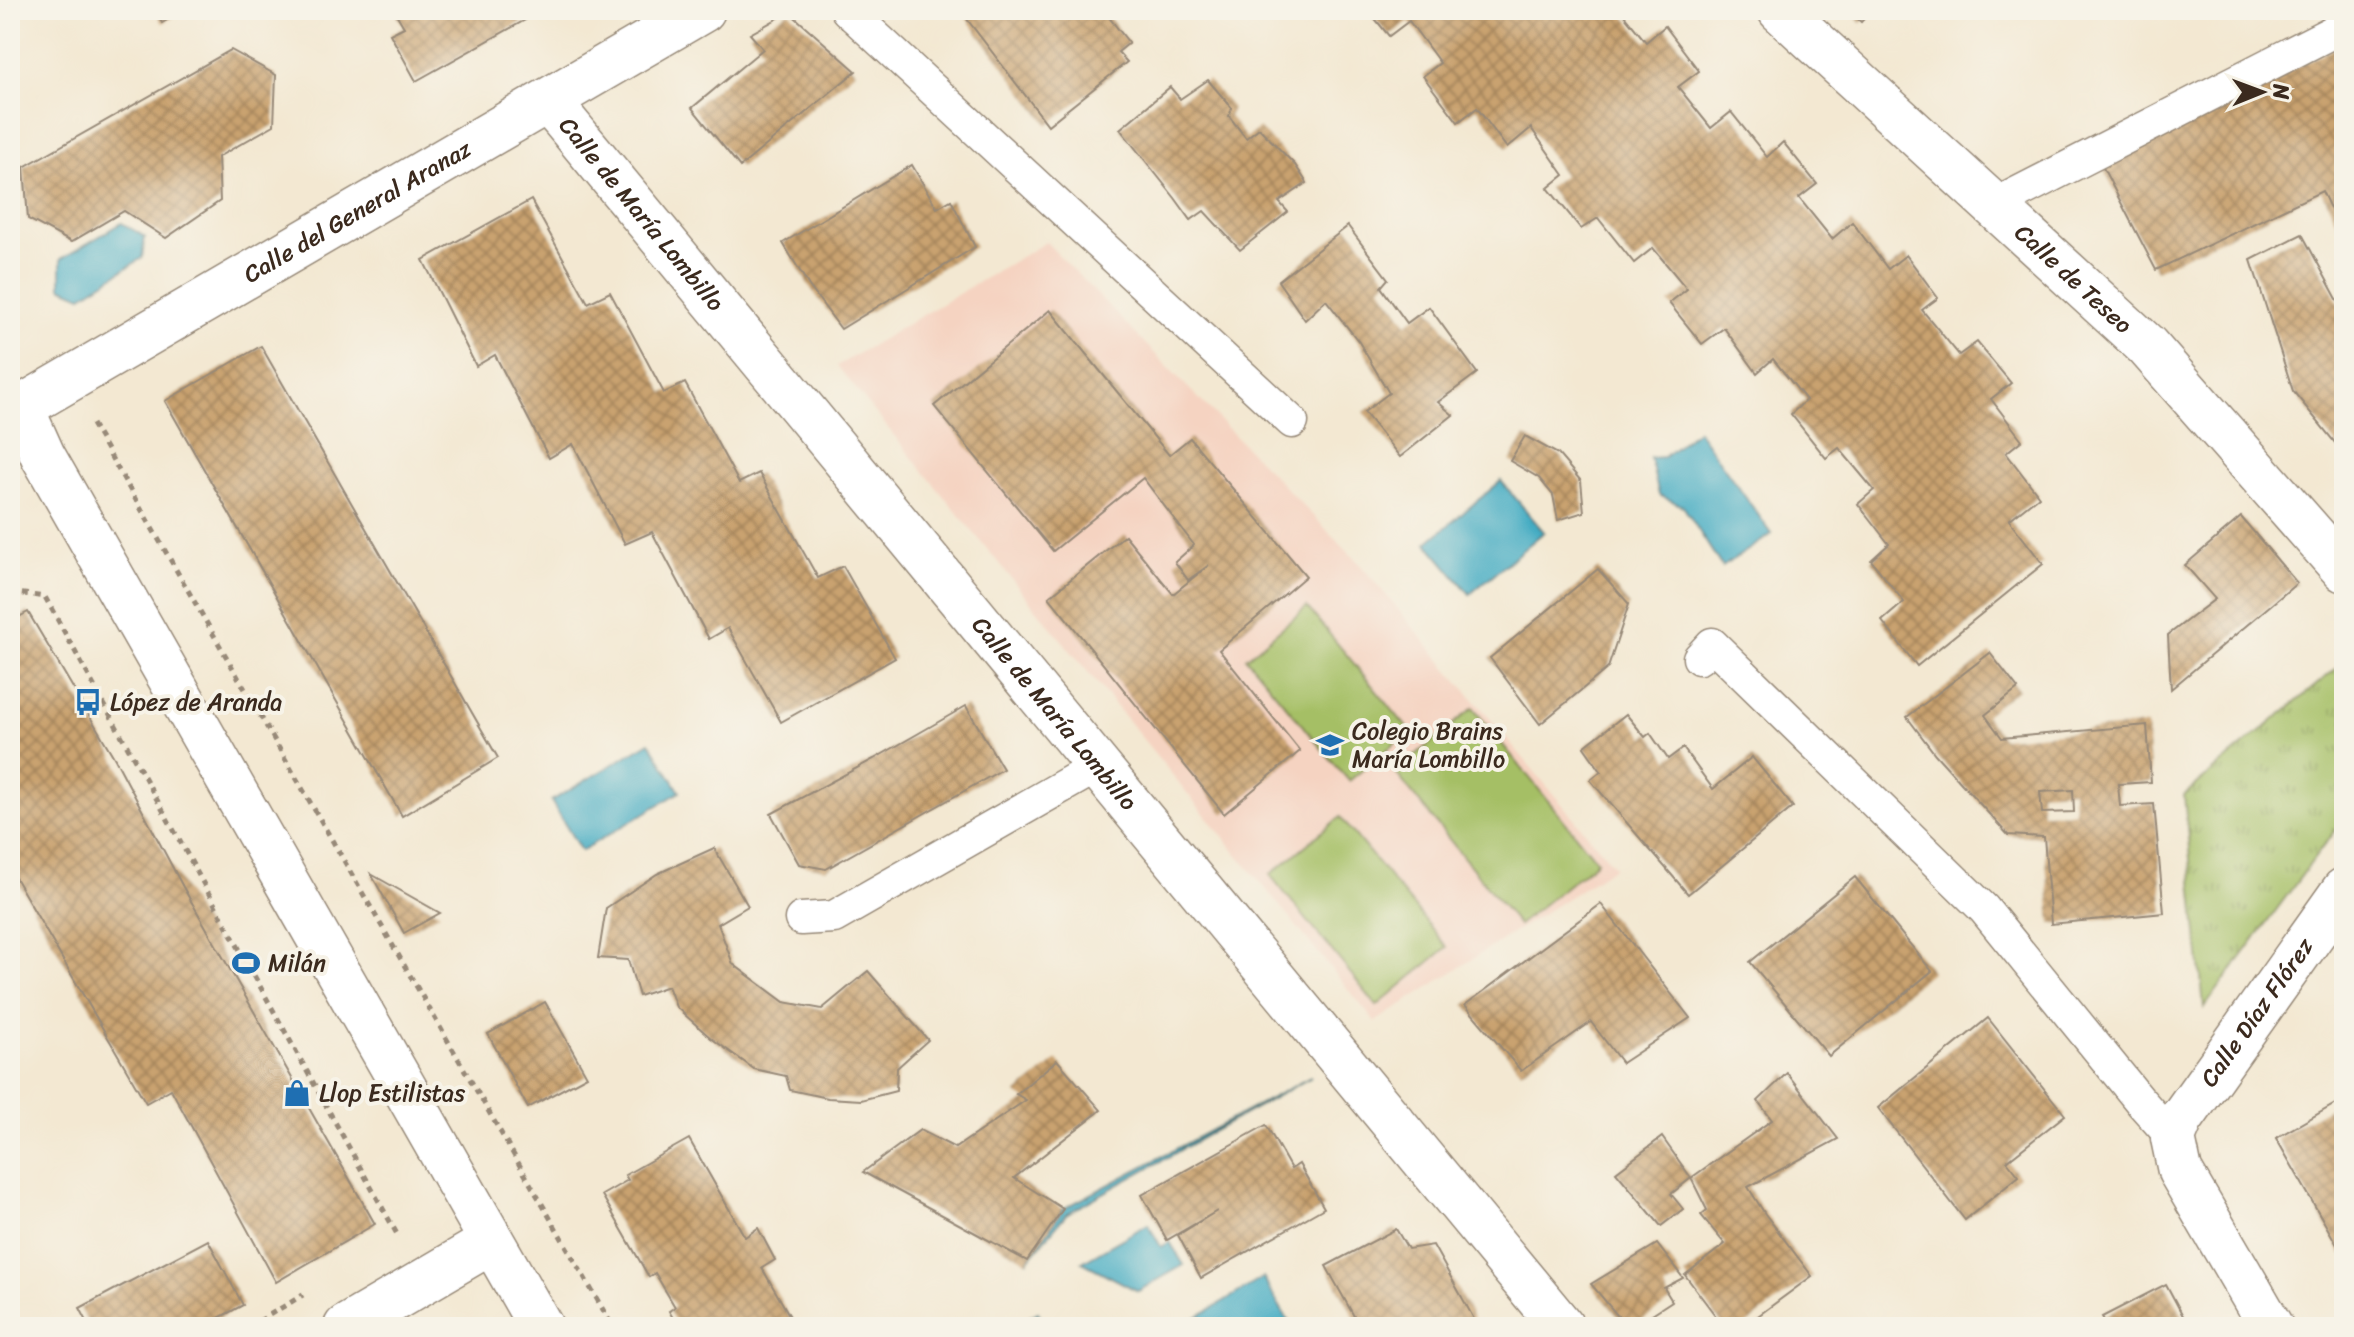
<svg xmlns="http://www.w3.org/2000/svg" width="2354" height="1337" font-family="Sriracha,sans-serif">
<style>
.built{fill:#f5d3c1}
.grass{fill:url(#grass-tufts);stroke:#707442;stroke-width:2}
.garden{fill:#a5bf65;stroke:#707442;stroke-width:2}
.water{fill:#44acc3;stroke:#406b70;stroke-width:2}
.building{fill:url(#building-cross-hatch);fill-rule:evenodd}
.lines{fill:none;stroke-linecap:round;stroke-linejoin:round}
.lane-casing{stroke:#978978;stroke-width:35}
.street-casing{stroke:#978978;stroke-width:47}
.secondary-casing{stroke:#978978;stroke-width:47}
.path{stroke:#978978;stroke-width:5;stroke-dasharray:6 6;stroke-linecap:butt}
.lane{stroke:#fff;stroke-width:32}
.street{stroke:#fff;stroke-width:44}
.secondary{stroke:#fff;stroke-width:44}
.labels{text-anchor:middle;dominant-baseline:central;stroke-width:8;stroke-linejoin:round;paint-order:stroke}
.street-label{font-size:24px;fill:#3b2a1e;stroke:#f7f3e8}
.poi-label{font-size:24px;fill:#3b2a1e;stroke:#f7f3e8;text-anchor:start}
</style>
<defs>
<pattern id="grass-tufts" width="24" height="20" patternUnits="userSpaceOnUse" patternTransform="scale(2)"><rect width="24" height="20" fill="#a5bf65"/><path d="M3 7l-1-3M5 7V3M7 7l1-3M15 17l-1-3M17 17v-4M19 17l1-3" fill="none" stroke="#889b53"/></pattern>
<pattern id="building-cross-hatch" width="8" height="8" patternUnits="userSpaceOnUse" patternTransform="scale(2)"><rect width="8" height="8" fill="#c9a26f"/><path d="M0 0l8 8M0 8l8-8" fill="none" stroke="#a4845b"/></pattern>
</defs>
<rect width="100%" height="100%" fill="#f7f3e8"/>
<filter id="ink" filterUnits="userSpaceOnUse"><feTurbulence type="fractalNoise" baseFrequency=".0125" numOctaves="2"/><feDisplacementMap in="SourceGraphic" scale="16" xChannelSelector="R" yChannelSelector="G"/><feConvolveMatrix kernelMatrix="1 2 1 2 8 2 1 2 1" color-interpolation-filters="sRGB"/></filter>
<filter id="wash" filterUnits="userSpaceOnUse"><feTurbulence type="fractalNoise" baseFrequency=".006" numOctaves="4" result="noise"/><feDisplacementMap in="SourceGraphic" scale="32" xChannelSelector="R" yChannelSelector="G"/><feGaussianBlur stdDeviation="1.8" result="paint"/><feColorMatrix in="noise" values="0 0 0 0 0 0 0 0 0 0 0 0 0 0 0 0 0 1.4 0 .05"/><feComposite in="paint" operator="in"/></filter>
<g filter="url(#wash)">
<rect width="100%" height="100%" fill="#f3e8d2"/>
<polygon class="built" points="1046,242 1358,562 1615,867 1375,1022 837,366"/>
<polygon class="grass" points="2344,662 2344,818 2204,1008 2184,795"/>
<g class="garden">
<polygon points="1307,607 1410,731 1349,781 1246,658"/>
<polygon points="1473,708 1597,861 1518,925 1395,772"/>
<polygon points="1340,817 1447,947 1377,1006 1270,875"/>
</g>
<g class="water">
<polygon points="122,223 145,237 142,258 82,296 61,287 61,259"/>
<polygon points="1697,430 1772,534 1722,567 1683,506 1659,495 1650,458 1664,457"/>
<polygon points="1501,481 1544,532 1470,594 1427,543"/>
<polygon points="650,742 680,792 581,851 551,801"/>
<polygon points="1311,1077 1066,1214 1027,1261 1063,1209"/>
<polygon points="1148,1224 1161,1247 1170,1242 1184,1265 1138,1291 1082,1262"/>
<polygon points="1263,1278 1292,1327 1180,1327"/>
<polygon points="1038,1312 1047,1327 1012,1327"/>
</g>
<g id="blocks">
<g class="building">
<polygon points="155,10 185,10 162,23"/>
<polygon points="394,10 543,10 416,81 390,34 404,27"/>
<polygon points="960,10 1092,10 1095,15 1104,11 1129,43 1118,52 1127,62 1048,125"/>
<polygon points="1368,10 1588,10 1593,16 1599,10 1620,10 1646,42 1665,26 1699,71 1678,87 1711,128 1731,112 1767,157 1783,142 1817,184 1799,198 1832,239 1852,222 1888,269 1906,255 1938,298 1922,310 1959,355 1977,342 2011,383 1991,399 2022,440 2006,453 2039,496 2009,520 2043,564 1917,666 1882,621 1904,602 1871,560 1889,544 1858,504 1874,490 1839,448 1826,458 1791,414 1806,400 1773,359 1757,373 1724,328 1702,344 1669,303 1687,289 1653,248 1634,263 1598,218 1581,229 1548,188 1564,175 1531,128 1507,148 1477,108 1458,122 1423,76 1440,63 1409,21 1389,36"/>
<polygon points="1848,10 1872,10 1861,22"/>
<polygon points="789,12 856,71 740,167 692,108 763,49 750,34"/>
<polygon points="2344,43 2344,238 2322,191 2156,270 2101,164"/>
<polygon points="231,50 276,75 274,125 218,157 220,201 166,238 124,211 71,242 28,219 24,167"/>
<polygon points="1208,80 1232,108 1229,116 1246,138 1259,128 1295,165 1307,183 1279,202 1288,212 1240,250 1204,211 1191,220 1175,198 1120,129 1170,87 1180,99"/>
<polygon points="912,165 937,208 951,200 975,247 841,329 809,286 783,243"/>
<polygon points="531,200 588,303 610,292 664,393 685,383 739,483 759,473 818,578 843,566 895,658 781,722 728,628 709,639 652,532 625,544 573,444 549,458 495,355 476,366 423,260"/>
<polygon points="1348,226 1388,279 1381,287 1407,323 1429,307 1477,373 1438,402 1453,415 1400,457 1364,412 1389,393 1359,342 1326,300 1305,320 1278,281"/>
<polygon points="2302,234 2344,312 2344,454 2293,391 2251,260"/>
<polygon points="1050,310 1169,455 1190,438 1306,576 1219,650 1300,751 1224,814 1049,597 1125,535 1173,594 1209,565 1188,580 1175,562 1194,545 1143,478 1053,551 934,406"/>
<polygon points="261,346 498,758 402,816 165,401"/>
<polygon points="1525,436 1558,454 1581,481 1584,512 1558,520 1553,495 1539,478 1510,461"/>
<polygon points="2241,517 2297,583 2171,689 2168,635 2215,599 2185,565"/>
<polygon points="1598,569 1629,604 1608,668 1540,724 1490,658"/>
<polygon points="28,612 115,759 183,887 375,1224 276,1282 171,1089 146,1103 10,869 10,622"/>
<path d="M1990 653 2018 689 1985 715 2002 738 2147 725 2151 782 2118 784 2120 806 2154 804 2164 913 2051 924 2044 837 2008 835 1935 754 1907 717ZM2073 790 2074 812 2042 813 2040 792Z"/>
<polygon points="966,706 1003,769 826,869 799,864 771,814 874,759"/>
<polygon points="1626,714 1645,737 1650,733 1668,759 1683,748 1713,789 1752,757 1793,807 1688,894 1590,780 1601,771 1584,747"/>
<polygon points="714,848 748,906 718,924 733,964 784,1002 822,1009 868,971 928,1040 897,1068 896,1091 861,1100 828,1098 790,1090 786,1076 754,1069 711,1038 676,1007 668,986 639,996 628,960 598,958 606,908 657,874"/>
<polygon points="371,874 440,913 404,933"/>
<polygon points="1855,877 1932,971 1829,1056 1750,962"/>
<polygon points="1601,904 1690,1018 1622,1063 1591,1022 1521,1071 1465,1005"/>
<polygon points="545,1002 587,1076 528,1108 488,1034"/>
<polygon points="1988,1018 2065,1115 2007,1161 2019,1176 1965,1220 1878,1108"/>
<polygon points="1057,1060 1101,1110 1014,1178 1063,1209 1027,1261 863,1172 920,1130 955,1148 1026,1100 1016,1094"/>
<polygon points="1787,1073 1838,1139 1748,1187 1765,1214 1812,1276 1743,1327 1724,1327 1685,1275 1725,1244 1701,1215 1707,1210 1691,1178 1772,1120 1758,1101"/>
<polygon points="2344,1099 2344,1257 2276,1138"/>
<polygon points="1266,1125 1291,1169 1299,1164 1324,1208 1201,1278 1178,1235 1217,1211 1167,1240 1142,1195"/>
<polygon points="1662,1137 1691,1178 1671,1194 1683,1209 1661,1226 1616,1172"/>
<polygon points="689,1139 745,1237 758,1228 775,1260 762,1268 796,1327 678,1327 669,1311 675,1307 655,1273 649,1277 602,1195 628,1180 625,1175"/>
<polygon points="1396,1229 1408,1249 1433,1245 1474,1319 1459,1327 1360,1327 1326,1266"/>
<polygon points="208,1240 243,1305 202,1327 90,1327 80,1308"/>
<polygon points="1657,1244 1683,1278 1664,1288 1672,1301 1632,1327 1627,1327 1591,1284"/>
<polygon points="2166,1284 2189,1327 2108,1327 2102,1317"/>
</g>
</g>
</g>
<g filter="url(#ink)">
<use href="#blocks" fill-opacity="0" stroke="#978978" stroke-width="2"/>
<g class="lines">
<g class="lane-casing">
<g id="lane">
<polyline points="847,10 1292,422"/>
<polyline points="1994,205 2344,26"/>
<polyline points="1699,658 1712,644 1984,909 2141,1102 2173,1138"/>
<polyline points="801,919 834,917 1098,766"/>
</g>
</g>
<g class="street-casing">
<g id="street">
<path id="s1" d="M1780 10 2147 346 2344 570"/>
<path id="s2" d="M544 104 556 111 563 119 1562 1327"/>
<path id="s3" d="M10 414 703 10"/>
<polyline points="346,1327 491,1242"/>
<path id="s4" d="M2271 1327 2180 1171 2173 1138 2181 1119 2344 890"/>
</g>
</g>
<g class="secondary-casing">
<polyline id="secondary" points="21,407 43,456 541,1327"/>
</g>
<g class="path">
<polyline points="92,424 613,1327"/>
<polyline points="10,592 45,597 398,1236"/>
<polyline points="249,1327 303,1295"/>
</g>
<use href="#lane" class="lane"/>
<use href="#street" class="street"/>
<use href="#secondary" class="secondary"/>
</g>
</g>
<defs>
<g id="bus-bare" transform="scale(2.16)"><path d="M-5-6H5V4H4V6H2V4H-2V6H-4V4H-5ZM-3.5-4V0h7V-4ZM-3.5 1.2v1.5H-2V1.2ZM2 1.2v1.5H3.5V1.2Z" fill="#1f6fb2" stroke="#f7f3e8" stroke-width="2.5" paint-order="stroke"/></g>
<g id="school-bare" transform="scale(2.16)"><path d="M0-5L7-2L0 1L-7-2ZM-4 1L0 2.5L4 1V4Q0 6-4 4Z" fill="#1f6fb2" stroke="#f7f3e8" stroke-width="2.5" paint-order="stroke"/></g>
<g id="stadium-bare" transform="scale(2.16)"><path d="M0-5a6.5 5 0 1 0 0 10a6.5 5 0 1 0 0-10ZM-3.5-1.8h7v3.6h-7Z" fill="#1f6fb2" stroke="#f7f3e8" stroke-width="2.5" paint-order="stroke"/></g>
<g id="shop-bare" transform="scale(2.16)"><path d="M-5-2.5h2.3a2.7 3.5 0 0 1 5.4 0H5L5.5 6h-11ZM-1.5-2.5h3a1.5 2.3 0 0 0-3 0Z" fill="#1f6fb2" stroke="#f7f3e8" stroke-width="2.5" paint-order="stroke"/></g>
</defs>
<g fill-rule="evenodd">
<use href="#bus-bare" x="88" y="702"/>
<use href="#school-bare" x="1330" y="745"/>
<use href="#stadium-bare" x="246" y="963"/>
<use href="#shop-bare" x="297" y="1093"/>
</g>
<g class="labels">
<g class="street-label">
<text stroke="none"><textPath href="#s3" startOffset="402">Calle del General Aranaz</textPath></text>
<text stroke="none"><textPath href="#s2" startOffset="148">Calle de María Lombillo</textPath></text>
<text stroke="none"><textPath href="#s1" startOffset="398">Calle de Teseo</textPath></text>
<text stroke="none"><textPath href="#s2" startOffset="796">Calle de María Lombillo</textPath></text>
<text stroke="none"><textPath href="#s4" startOffset="366">Calle Díaz Flórez</textPath></text>
</g>
<g class="poi-label">
<text x="110" y="702">López de Aranda</text>
<text x="1352" y="731">Colegio Brains<tspan x="1352" dy="28">María Lombillo</tspan></text>
<text x="268" y="963">Milán</text>
<text x="319" y="1093">Llop Estilistas</text>
</g>
</g>
<rect width="2354" height="1337" fill="none" stroke="#f7f3e8" stroke-width="40"/>
<g transform="translate(2262 92) rotate(89)" stroke="#f7f3e8" stroke-width="6" paint-order="stroke">
<path d="M0-6L14 30L0 20L-14 30Z" fill="#3b2a1e"/>
<text y="-12" font-size="22" font-weight="bold" text-anchor="middle" fill="#3b2a1e">N</text>
</g>
</svg>
